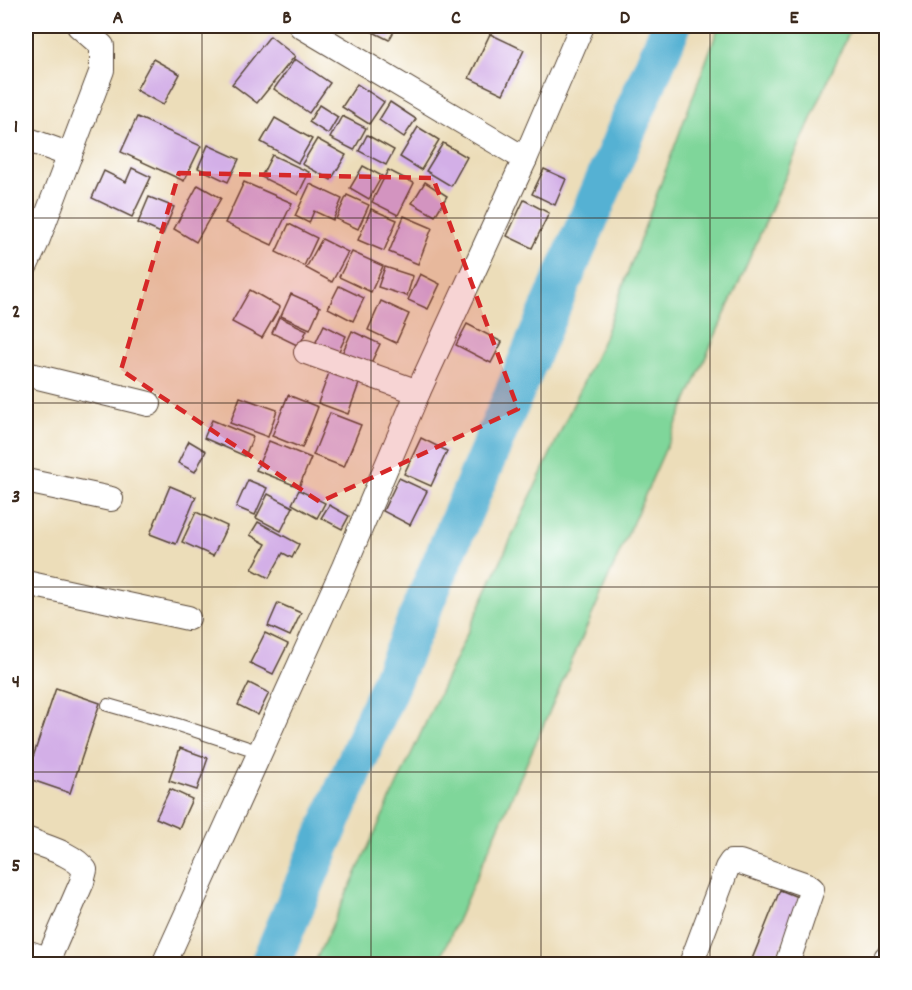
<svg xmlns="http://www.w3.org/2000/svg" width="912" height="990" font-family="Dekko,sans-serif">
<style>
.green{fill:#7fd69a;stroke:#5d805c;stroke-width:1.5}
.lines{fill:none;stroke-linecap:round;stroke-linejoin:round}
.river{stroke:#55b1d3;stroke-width:40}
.building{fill:#d3afe7}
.lane-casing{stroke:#564535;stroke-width:14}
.street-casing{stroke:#564535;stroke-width:26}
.lane{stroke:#fff;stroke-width:12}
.street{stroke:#fff;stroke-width:24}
.marked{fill:#d62828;fill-opacity:0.2;stroke:#d62828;stroke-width:4.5;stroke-dasharray:12 8;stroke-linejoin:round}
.grid{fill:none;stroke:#3b2a1e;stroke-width:1.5;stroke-opacity:0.55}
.neatline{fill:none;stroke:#3b2a1e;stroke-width:2}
.grid-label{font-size:20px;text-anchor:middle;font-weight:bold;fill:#3b2a1e}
</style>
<rect width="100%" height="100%" fill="#fff"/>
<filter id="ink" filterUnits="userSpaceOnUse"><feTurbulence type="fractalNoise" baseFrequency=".0167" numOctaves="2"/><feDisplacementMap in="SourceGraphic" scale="12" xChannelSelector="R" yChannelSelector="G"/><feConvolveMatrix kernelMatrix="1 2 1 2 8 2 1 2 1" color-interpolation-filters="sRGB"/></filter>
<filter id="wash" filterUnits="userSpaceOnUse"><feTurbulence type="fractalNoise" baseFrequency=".008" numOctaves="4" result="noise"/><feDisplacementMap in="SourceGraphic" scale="24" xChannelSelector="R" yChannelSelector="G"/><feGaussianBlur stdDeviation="1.35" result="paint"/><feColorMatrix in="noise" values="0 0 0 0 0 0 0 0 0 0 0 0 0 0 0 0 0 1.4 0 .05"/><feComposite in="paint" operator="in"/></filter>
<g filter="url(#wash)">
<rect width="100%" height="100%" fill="#ecddb9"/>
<polygon class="green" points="719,26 852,26 438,964 314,964 603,340"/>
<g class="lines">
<polyline class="river" points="270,964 671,26"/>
</g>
<g id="blocks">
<g class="building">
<polygon points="361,26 397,26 389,40"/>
<polygon points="436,26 454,26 451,33"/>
<polygon points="490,34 524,50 503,94 469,78"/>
<polygon points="270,36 295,56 257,103 232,84"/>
<polygon points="153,59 180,74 163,105 136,90"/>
<polygon points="295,59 330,83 309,113 274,89"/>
<polygon points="357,84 384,102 369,124 342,107"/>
<polygon points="390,102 416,119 404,137 379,120"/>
<polygon points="319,105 338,117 328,134 309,122"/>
<polygon points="342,116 366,128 354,150 330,138"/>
<polygon points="137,117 201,146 184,181 121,152"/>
<polygon points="275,118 312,139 298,163 261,142"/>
<polygon points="418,127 439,140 421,170 400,157"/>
<polygon points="367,135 394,150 386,165 359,151"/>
<polygon points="317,139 346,155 331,180 302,164"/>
<polygon points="443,143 467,157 451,186 426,171"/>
<polygon points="208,145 239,159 228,182 198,168"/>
<polygon points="272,155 309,172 298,195 261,177"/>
<polygon points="363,166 382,176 369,199 350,188"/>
<polygon points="132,168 151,177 132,217 92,198 104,171 126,182"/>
<polygon points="544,169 566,179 555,205 532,194"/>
<polygon points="388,170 414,183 398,215 372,202"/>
<polygon points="244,182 292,203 272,245 225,223"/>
<polygon points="425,182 447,196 435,216 412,203"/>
<polygon points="310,184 342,199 333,220 314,211 309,223 295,216"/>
<polygon points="198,185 221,198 196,242 174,229"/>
<polygon points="347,195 369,205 358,229 336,219"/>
<polygon points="149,197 174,207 163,234 138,223"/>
<polygon points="524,200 549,213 532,248 507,236"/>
<polygon points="371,209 397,220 384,251 358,240"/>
<polygon points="404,216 432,228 418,264 389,252"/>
<polygon points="289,224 317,238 304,266 276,252"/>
<polygon points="322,239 348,252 332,282 306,268"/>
<polygon points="352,252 383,266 371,292 339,277"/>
<polygon points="385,267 413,276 407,296 378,287"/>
<polygon points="420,274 440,284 428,309 408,300"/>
<polygon points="339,286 364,298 353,321 328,308"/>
<polygon points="250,290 280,307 262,338 232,322"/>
<polygon points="291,294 320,307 310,329 281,316"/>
<polygon points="381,301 409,314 396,343 368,330"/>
<polygon points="279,317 307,330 299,346 272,333"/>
<polygon points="467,324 502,342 491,363 456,345"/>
<polygon points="324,325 346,336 337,355 315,344"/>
<polygon points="352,331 380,344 368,369 341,356"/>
<polygon points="330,370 360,381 348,414 318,403"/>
<polygon points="288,395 318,407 302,448 272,436"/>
<polygon points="240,397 277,410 268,437 230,423"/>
<polygon points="330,413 361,425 344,467 313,455"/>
<polygon points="212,420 253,437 245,456 204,438"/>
<polygon points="421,438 447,451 431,486 404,474"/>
<polygon points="189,441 206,451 195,472 178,463"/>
<polygon points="269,441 311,458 299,487 256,470"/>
<polygon points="399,478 427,491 410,525 383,511"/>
<polygon points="248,480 267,488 255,515 236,507"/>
<polygon points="170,486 196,497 176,544 150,534"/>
<polygon points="299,490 325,503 317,518 292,504"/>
<polygon points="268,494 293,507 281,531 256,518"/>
<polygon points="329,505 349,516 342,529 321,518"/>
<polygon points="196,512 227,526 213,556 182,542"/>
<polygon points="258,522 299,544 292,558 283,553 269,578 252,569 266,544 250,535"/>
<polygon points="278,603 301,613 290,636 268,626"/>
<polygon points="265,633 288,644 273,674 250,663"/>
<polygon points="249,683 269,693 258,715 238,705"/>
<polygon points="56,688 100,703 70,793 26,778"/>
<polygon points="180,748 208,758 197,790 169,781"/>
<polygon points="170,789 192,799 179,828 156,818"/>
<polygon points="780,890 800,898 774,964 750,964"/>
</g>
</g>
</g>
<g filter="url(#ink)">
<use href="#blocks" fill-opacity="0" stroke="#564535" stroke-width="1.5"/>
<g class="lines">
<g class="lane-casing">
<polyline id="lane" points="108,705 178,725 260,752"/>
</g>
<g class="street-casing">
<g id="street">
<polyline points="301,26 525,159"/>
<polyline points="26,139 70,155"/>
<polyline points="26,265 36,244 102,70 102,46 79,26"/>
<polyline points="306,352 418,392"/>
<polyline points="26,374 149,404"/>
<polyline points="26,481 111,499"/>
<polyline points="26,583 188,618"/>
<path d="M26 839C44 847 73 853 85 870L82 882 51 953 47 959 26 952"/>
<polyline points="164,964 344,567 418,392 525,159 582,26"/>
<polyline points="691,964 727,868 731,862 740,862 807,885 812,889 787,964"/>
<polyline points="884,964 886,958"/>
</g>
</g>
<use href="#lane" class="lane"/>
<use href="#street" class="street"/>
</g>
</g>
<path class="marked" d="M179 173 433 178 518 409 320 502 121 370Z"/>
<path class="grid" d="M202 26V964M371 26V964M541 26V964M710 26V964M26 218H886M26 403H886M26 587H886M26 772H886"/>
<rect width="912" height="990" fill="none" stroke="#fff" stroke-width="66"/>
<rect x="33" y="33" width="846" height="924" class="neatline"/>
<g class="grid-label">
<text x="118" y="23">A</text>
<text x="287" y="23">B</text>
<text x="456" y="23">C</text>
<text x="625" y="23">D</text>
<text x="794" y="23">E</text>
<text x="16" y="132">1</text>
<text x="16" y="317">2</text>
<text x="16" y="502">3</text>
<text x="16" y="687">4</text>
<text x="16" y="871">5</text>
</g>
</svg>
